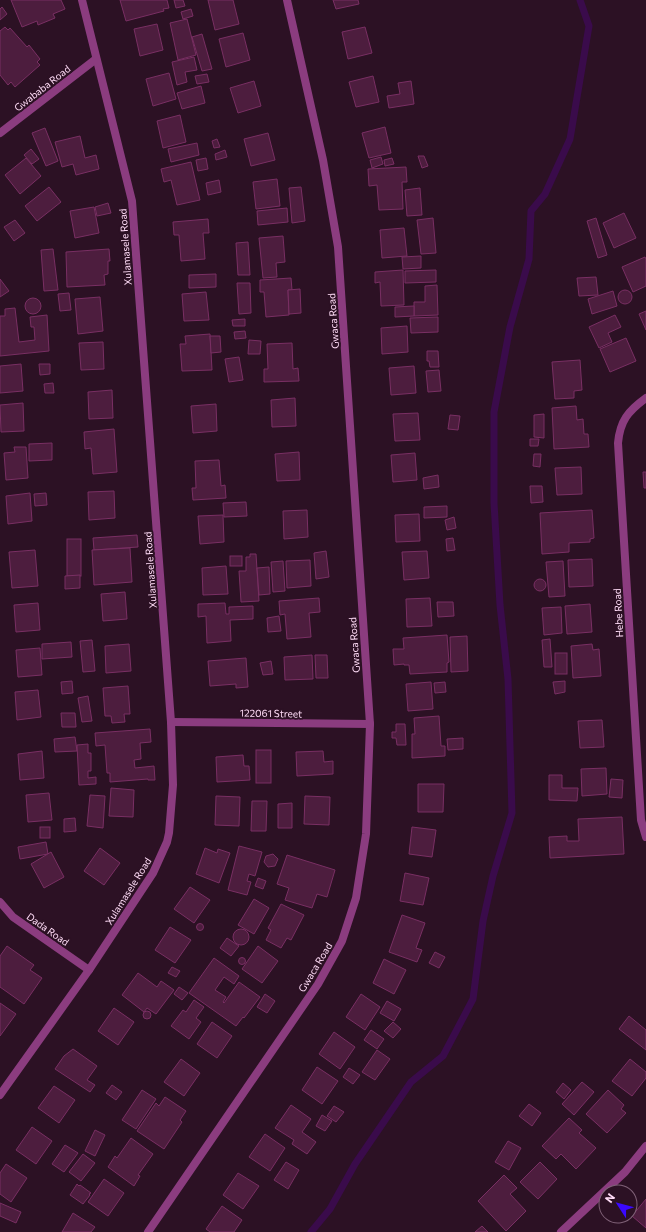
<svg xmlns="http://www.w3.org/2000/svg" width="646" height="1232" font-family="Commissioner,sans-serif">
<style>
.lines{fill:none;stroke-linecap:round;stroke-linejoin:round}
.stream{stroke:#3a0b4b;stroke-width:7}
.building{fill:#4d1d3e;stroke:#792f63}
.street{stroke:#8b3c7f;stroke-width:8}
.labels{text-anchor:middle;dominant-baseline:central;stroke-width:4;stroke-linejoin:round;paint-order:stroke}
.street-label{font-size:10px;fill:#ffdcf7;stroke:#2c1124}
</style>
<rect width="100%" height="100%" fill="#2c1124"/>
<g class="lines">
<polyline class="stream" points="311,1232 330,1209 355,1164 411,1082 443,1056 473,999 483,921 493,876 512,813 508,679 500,605 494,503 494,412 510,327 529,259 531,211 545,194 570,139 589,26 580,0"/>
</g>
<g class="building">
<polygon points="11,0 61,0 65,9 53,14 55,18 38,25 37,21 22,27"/>
<polygon points="120,0 167,0 169,8 163,9 164,11 126,21"/>
<polygon points="174,0 183,0 185,6 176,8"/>
<polygon points="208,0 233,0 239,24 215,30"/>
<polygon points="333,0 358,0 359,4 336,9"/>
<polygon points="2,7 7,14 0,20 0,9"/>
<polygon points="191,9 193,16 183,19 181,12"/>
<polygon points="187,19 196,55 178,60 170,23"/>
<polygon points="157,24 163,50 140,56 134,29"/>
<polygon points="5,27 8,30 10,28 27,47 29,45 40,59 37,62 40,65 15,87 11,82 8,85 0,75 0,31"/>
<polygon points="365,27 372,53 348,59 342,32"/>
<polygon points="243,33 250,60 226,67 219,39"/>
<polygon points="202,34 212,69 202,71 192,37"/>
<polygon points="194,57 197,70 185,72 187,82 177,85 172,62"/>
<polygon points="169,73 176,99 153,106 146,79"/>
<polygon points="207,74 209,82 197,84 195,76"/>
<polygon points="373,76 379,102 356,107 349,82"/>
<polygon points="254,81 261,106 238,113 230,88"/>
<polygon points="411,81 414,104 389,108 387,96 400,94 398,83"/>
<polygon points="201,86 205,103 182,109 177,93"/>
<polygon points="180,115 186,142 163,148 157,121"/>
<polygon points="385,127 391,153 369,158 362,133"/>
<polygon points="45,128 58,161 46,166 32,133"/>
<polygon points="268,133 275,160 251,166 244,139"/>
<polygon points="80,136 85,158 96,155 99,169 76,175 73,164 62,167 55,142"/>
<polygon points="217,139 220,147 214,148 212,141"/>
<polygon points="197,143 199,155 171,162 168,149"/>
<polygon points="31,149 39,159 32,164 24,155"/>
<polygon points="225,150 227,157 216,160 215,154"/>
<polygon points="418,156 424,156 428,166 422,168"/>
<polygon points="381,157 383,164 372,168 370,160"/>
<polygon points="26,158 41,176 20,194 5,175"/>
<polygon points="206,158 208,169 198,171 196,160"/>
<polygon points="392,158 394,164 385,166 384,160"/>
<polygon points="191,162 200,200 177,205 171,180 164,182 161,169"/>
<polygon points="406,167 407,182 402,182 403,209 379,210 377,185 369,186 368,169"/>
<polygon points="277,179 280,206 256,209 253,182"/>
<polygon points="219,180 221,192 208,195 206,183"/>
<polygon points="49,187 61,202 37,221 25,206"/>
<polygon points="301,187 305,221 292,223 289,188"/>
<polygon points="420,188 422,215 407,216 405,190"/>
<polygon points="108,203 111,213 97,216 95,207"/>
<polygon points="94,207 99,233 75,238 70,211"/>
<polygon points="287,208 288,222 258,225 257,211"/>
<polygon points="624,213 636,238 614,248 603,223"/>
<polygon points="433,218 436,253 421,254 417,220"/>
<polygon points="596,218 607,255 598,258 587,221"/>
<polygon points="208,219 209,233 203,233 205,259 181,261 179,235 174,235 173,222"/>
<polygon points="15,220 25,233 14,241 4,227"/>
<polygon points="404,228 407,256 382,258 380,230"/>
<polygon points="283,236 285,262 276,263 277,277 263,278 259,238"/>
<polygon points="248,242 250,275 238,275 236,243"/>
<polygon points="53,249 58,290 44,291 41,250"/>
<polygon points="109,249 110,261 108,261 108,274 104,275 105,285 67,287 66,252"/>
<polygon points="421,256 421,268 403,269 402,257"/>
<polygon points="645,257 646,259 646,286 633,292 622,267"/>
<polygon points="403,270 404,305 381,306 380,282 375,283 375,272"/>
<polygon points="436,270 436,282 405,283 405,271"/>
<polygon points="216,274 216,287 189,288 189,275"/>
<polygon points="596,277 598,295 579,296 577,278"/>
<polygon points="291,278 292,290 288,290 289,315 266,317 264,292 260,292 260,280"/>
<polygon points="0,279 9,291 0,297"/>
<polygon points="237,283 250,283 251,313 239,314"/>
<polygon points="437,285 438,315 414,316 414,302 425,302 425,286"/>
<polygon points="300,289 301,313 289,314 288,290"/>
<circle cx="625" cy="297" r="7"/>
<polygon points="613,291 617,306 592,314 588,299"/>
<polygon points="206,292 209,320 184,321 182,294"/>
<polygon points="69,293 71,310 60,311 58,294"/>
<polygon points="100,297 103,331 78,334 75,299"/>
<circle cx="33" cy="306" r="8"/>
<polygon points="414,306 414,316 395,317 395,307"/>
<polygon points="15,308 19,342 35,340 34,327 31,327 30,317 47,315 49,351 0,356 0,316 5,316 5,309"/>
<polygon points="646,311 646,330 639,314"/>
<polygon points="615,315 621,327 608,333 612,342 599,348 589,327"/>
<polygon points="438,317 438,332 411,333 410,318"/>
<polygon points="245,319 245,326 233,326 232,320"/>
<polygon points="407,326 408,352 382,354 381,328"/>
<polygon points="245,331 246,338 235,339 234,332"/>
<polygon points="210,334 212,370 182,371 180,344 186,344 185,336"/>
<polygon points="210,336 220,336 221,352 211,353"/>
<polygon points="626,338 636,361 610,372 600,349"/>
<polygon points="249,340 261,341 260,354 248,354"/>
<polygon points="103,342 104,369 81,370 79,343"/>
<polygon points="292,343 293,369 298,368 299,381 264,382 264,369 268,369 267,344"/>
<polygon points="427,351 438,351 439,367 430,367 429,361 427,361"/>
<polygon points="239,357 243,380 229,382 225,359"/>
<polygon points="580,360 582,390 574,391 574,398 555,399 552,362"/>
<polygon points="21,364 23,391 0,393 0,366"/>
<polygon points="39,364 50,364 50,374 40,375"/>
<polygon points="414,366 416,393 391,395 389,368"/>
<polygon points="439,370 441,391 428,392 426,371"/>
<polygon points="53,383 54,393 45,393 44,384"/>
<polygon points="112,390 113,418 89,419 88,392"/>
<polygon points="295,398 296,426 272,427 271,400"/>
<polygon points="23,403 24,431 1,432 0,405"/>
<polygon points="216,404 217,431 193,433 191,406"/>
<polygon points="576,406 577,420 583,419 584,434 588,434 589,447 554,449 552,408"/>
<polygon points="418,413 420,440 395,441 393,414"/>
<polygon points="544,414 544,438 534,437 534,415"/>
<polygon points="450,415 460,416 458,430 448,429"/>
<polygon points="114,429 117,472 93,474 91,448 85,449 84,432"/>
<polygon points="530,439 539,439 538,446 530,446"/>
<polygon points="52,443 52,460 29,461 29,444"/>
<polygon points="14,447 26,447 28,478 6,480 4,453 15,452"/>
<polygon points="299,452 300,480 277,481 275,454"/>
<polygon points="415,453 417,480 393,482 391,455"/>
<polygon points="534,454 541,454 540,467 533,466"/>
<polygon points="219,460 221,486 225,485 226,498 193,500 192,488 196,488 195,461"/>
<polygon points="581,467 582,494 557,495 555,468"/>
<polygon points="643,472 646,472 646,488 644,488"/>
<polygon points="438,475 439,487 424,489 423,478"/>
<polygon points="530,486 542,486 543,502 531,503"/>
<polygon points="114,491 115,518 89,520 88,492"/>
<polygon points="30,493 32,521 8,524 6,496"/>
<polygon points="46,493 47,505 35,506 34,494"/>
<polygon points="246,502 247,516 224,517 223,503"/>
<polygon points="447,506 447,517 424,518 424,507"/>
<polygon points="307,510 308,537 284,539 283,511"/>
<polygon points="592,510 594,538 590,539 590,542 569,543 569,552 542,554 540,513"/>
<polygon points="419,514 420,541 396,542 395,515"/>
<polygon points="223,515 224,542 200,544 198,516"/>
<polygon points="454,517 456,528 447,530 445,520"/>
<polygon points="137,535 138,547 94,550 93,538"/>
<polygon points="453,538 455,550 447,551 446,539"/>
<rect x="67" y="539" width="14" height="37"/>
<polygon points="130,548 132,582 94,585 92,550"/>
<polygon points="35,550 38,586 12,588 9,552"/>
<polygon points="326,551 329,577 316,579 314,553"/>
<polygon points="427,551 429,578 404,580 402,552"/>
<polygon points="250,554 256,554 259,601 241,602 239,571 246,571 246,557 250,557"/>
<rect x="230" y="556" width="12" height="10"/>
<polygon points="592,559 593,586 569,587 568,560"/>
<polygon points="310,560 311,586 287,588 286,561"/>
<polygon points="283,561 285,591 273,592 271,562"/>
<polygon points="563,561 565,596 549,597 546,562"/>
<polygon points="226,566 228,594 203,595 202,568"/>
<polygon points="269,567 270,594 259,595 257,568"/>
<polygon points="80,575 80,588 65,589 65,576"/>
<circle cx="540" cy="585" r="6"/>
<polygon points="125,592 127,619 103,621 101,594"/>
<polygon points="319,598 320,612 309,613 311,637 287,639 285,614 280,615 279,601"/>
<polygon points="430,598 432,626 407,627 406,599"/>
<polygon points="437,602 453,602 454,616 438,617"/>
<polygon points="38,603 40,630 16,632 14,605"/>
<polygon points="225,603 226,614 229,614 229,607 253,606 253,619 230,620 231,641 207,643 206,616 198,617 198,604"/>
<polygon points="590,604 592,632 567,634 565,606"/>
<polygon points="561,607 562,633 544,635 542,608"/>
<polygon points="279,616 281,631 268,632 267,618"/>
<polygon points="447,635 449,662 447,663 447,672 410,674 409,665 404,665 404,664 394,665 393,649 404,649 403,638"/>
<polygon points="467,636 468,671 451,672 450,637"/>
<polygon points="550,639 552,667 544,667 542,640"/>
<polygon points="92,640 95,671 83,672 80,641"/>
<polygon points="71,642 72,657 42,659 42,644"/>
<polygon points="129,644 131,671 106,673 105,646"/>
<polygon points="592,644 593,650 599,649 601,676 573,678 571,646"/>
<polygon points="40,648 42,675 18,677 16,650"/>
<rect x="555" y="653" width="12" height="21"/>
<polygon points="312,655 313,679 285,680 284,657"/>
<polygon points="315,655 327,655 328,678 316,678"/>
<polygon points="246,658 248,687 236,688 236,684 210,686 208,661"/>
<polygon points="271,661 273,674 263,675 260,663"/>
<polygon points="72,681 73,693 62,694 61,682"/>
<polygon points="565,681 565,692 555,694 553,682"/>
<polygon points="431,682 433,709 408,711 406,684"/>
<polygon points="445,682 446,692 435,693 434,683"/>
<polygon points="128,686 130,714 124,714 125,722 112,723 111,716 105,716 103,688"/>
<polygon points="38,690 41,717 17,720 15,692"/>
<polygon points="88,696 92,721 82,722 78,698"/>
<polygon points="61,713 75,713 76,727 62,727"/>
<polygon points="439,716 441,746 445,746 445,756 412,758 412,734 415,734 414,718"/>
<polygon points="602,720 604,747 580,748 578,721"/>
<polygon points="396,724 405,724 406,745 397,745 396,738 392,738 392,732 396,732"/>
<polygon points="150,729 151,742 140,743 141,759 134,760 135,768 154,766 155,780 148,780 148,779 110,782 110,773 107,773 105,745 96,746 95,733"/>
<polygon points="75,737 77,751 55,752 54,739"/>
<polygon points="463,738 463,749 448,750 447,739"/>
<polygon points="88,744 88,753 91,753 91,771 88,771 88,778 96,777 96,784 79,785 77,745"/>
<rect x="256" y="750" width="15" height="33"/>
<polygon points="42,751 44,778 20,780 18,754"/>
<polygon points="323,751 324,762 333,761 333,774 297,776 296,752"/>
<polygon points="243,755 244,766 249,766 250,780 217,782 216,757"/>
<polygon points="606,768 607,794 582,796 581,769"/>
<polygon points="549,775 562,775 562,788 578,788 577,801 549,800"/>
<polygon points="611,779 623,780 622,798 609,797"/>
<polygon points="418,784 444,784 443,812 418,812"/>
<polygon points="111,788 134,790 133,817 109,816"/>
<polygon points="49,793 52,820 28,822 26,795"/>
<polygon points="90,795 105,796 103,828 87,826"/>
<polygon points="216,796 240,797 239,826 215,825"/>
<polygon points="305,796 330,797 329,825 304,824"/>
<polygon points="252,801 267,801 266,831 251,831"/>
<polygon points="292,803 292,828 278,828 278,804"/>
<polygon points="622,817 624,854 550,858 549,837 567,836 567,841 579,841 578,819"/>
<polygon points="75,818 76,831 64,832 64,819"/>
<rect x="40" y="827" width="10" height="11"/>
<polygon points="412,827 436,830 432,857 409,854"/>
<polygon points="46,842 48,854 20,859 18,847"/>
<polygon points="239,846 262,852 255,876 249,874 247,881 251,882 247,895 228,890"/>
<polygon points="100,848 120,863 104,885 84,871"/>
<polygon points="205,848 217,853 218,849 230,853 219,883 196,874"/>
<polygon points="51,852 64,877 44,888 31,864"/>
<polygon points="273,854 278,859 275,866 268,867 264,862 266,856"/>
<polygon points="287,855 335,870 327,897 317,894 312,908 285,900 289,888 277,884"/>
<polygon points="405,873 429,878 423,905 400,901"/>
<polygon points="258,878 266,881 263,889 255,886"/>
<polygon points="190,887 210,900 194,923 174,909"/>
<polygon points="254,899 269,908 254,934 238,925"/>
<polygon points="281,904 304,915 291,940 287,938 281,948 266,940 271,930 268,928"/>
<polygon points="402,915 425,923 416,948 422,950 417,962 389,952"/>
<circle cx="200" cy="927" r="3.5"/>
<polygon points="170,927 191,940 175,963 155,950"/>
<circle cx="241" cy="937" r="8"/>
<polygon points="227,938 239,946 231,956 220,948"/>
<polygon points="7,946 34,965 30,970 42,978 24,1004 0,987 0,956"/>
<polygon points="258,946 278,961 262,983 242,969"/>
<polygon points="435,952 445,957 439,968 429,963"/>
<circle cx="242" cy="961" r="3.5"/>
<polygon points="214,958 239,976 234,984 224,977 215,990 226,997 223,1002 224,1003 239,982 260,997 244,1018 243,1017 236,1026 189,993"/>
<polygon points="384,959 406,970 394,994 373,983"/>
<polygon points="172,967 180,971 176,977 168,973"/>
<polygon points="138,973 157,987 161,981 174,990 156,1014 147,1008 144,1012 122,995"/>
<polygon points="179,987 188,993 182,1000 174,994"/>
<polygon points="265,994 275,1001 267,1013 257,1007"/>
<polygon points="361,994 380,1007 365,1030 346,1017"/>
<polygon points="194,1000 204,1007 196,1018 201,1022 189,1039 171,1026 183,1010 186,1012"/>
<polygon points="387,1001 401,1009 394,1021 380,1013"/>
<polygon points="0,1003 16,1014 0,1036"/>
<polygon points="114,1008 134,1022 118,1045 98,1031"/>
<circle cx="147" cy="1015" r="4"/>
<polygon points="629,1016 646,1030 646,1050 619,1029"/>
<polygon points="212,1022 232,1036 217,1058 197,1044"/>
<polygon points="393,1022 401,1029 393,1038 384,1031"/>
<polygon points="371,1030 384,1039 377,1049 364,1040"/>
<polygon points="334,1032 355,1047 340,1069 319,1054"/>
<polygon points="73,1049 97,1066 87,1080 95,1085 90,1092 55,1069 64,1056"/>
<polygon points="377,1050 390,1059 375,1080 362,1072"/>
<polygon points="181,1059 200,1073 184,1096 164,1082"/>
<polygon points="630,1059 646,1072 646,1078 632,1096 612,1081"/>
<polygon points="317,1067 338,1081 322,1104 302,1090"/>
<polygon points="349,1068 360,1075 353,1084 343,1077"/>
<polygon points="582,1082 594,1092 574,1115 562,1104"/>
<polygon points="563,1083 571,1090 564,1099 556,1092"/>
<polygon points="112,1085 122,1092 116,1100 106,1093"/>
<polygon points="54,1086 75,1100 59,1123 38,1108"/>
<polygon points="142,1090 156,1099 136,1129 122,1120"/>
<polygon points="608,1090 624,1105 621,1109 626,1113 607,1133 586,1114"/>
<polygon points="165,1097 186,1111 180,1120 182,1122 164,1149 137,1131 156,1103 159,1106"/>
<polygon points="529,1104 541,1113 532,1126 519,1116"/>
<polygon points="291,1105 311,1119 302,1132 316,1142 307,1154 292,1144 294,1140 275,1128"/>
<polygon points="334,1106 344,1112 336,1122 327,1116"/>
<polygon points="322,1115 332,1121 325,1131 316,1126"/>
<polygon points="569,1118 582,1130 579,1133 596,1148 576,1169 561,1154 556,1159 542,1146"/>
<polygon points="32,1127 52,1141 36,1164 16,1150"/>
<polygon points="95,1130 105,1135 95,1156 85,1151"/>
<polygon points="265,1134 285,1148 270,1171 249,1157"/>
<polygon points="131,1138 153,1154 138,1175 140,1176 134,1186 108,1167 115,1156 117,1158"/>
<polygon points="508,1141 521,1148 509,1170 495,1162"/>
<polygon points="65,1145 78,1153 64,1172 52,1164"/>
<polygon points="83,1154 95,1163 81,1181 69,1172"/>
<polygon points="286,1162 299,1170 288,1189 274,1180"/>
<polygon points="540,1162 557,1179 538,1199 520,1182"/>
<polygon points="6,1164 27,1178 11,1202 0,1194 0,1173"/>
<polygon points="238,1173 259,1186 243,1209 223,1195"/>
<polygon points="504,1175 517,1188 510,1194 526,1211 506,1231 478,1201"/>
<polygon points="104,1179 124,1193 108,1216 88,1202"/>
<polygon points="77,1184 79,1186 80,1185 91,1193 89,1194 90,1195 83,1204 70,1195"/>
<polygon points="646,1199 646,1228 632,1216"/>
<polygon points="0,1203 21,1212 16,1223 0,1216"/>
<polygon points="222,1206 242,1220 234,1232 210,1232 206,1229"/>
<polygon points="73,1213 95,1227 91,1232 62,1232"/>
<polygon points="482,1226 488,1232 475,1232"/>
</g>
<g class="lines">
<g class="street">
<polyline points="0,133 96,59"/>
<path d="M646 398C628 411 620 421 618 443L641 820 646 837"/>
<polyline points="171,722 370,724"/>
<polyline points="0,902 13,917 89,970"/>
<polyline points="0,1095 89,970 153,873 167,842 169,833 173,785 171,722 132,201 82,0"/>
<polyline points="148,1232 318,984 342,941 356,898 366,834 370,724 338,247 323,160 287,0"/>
<polyline points="561,1232 625,1172 646,1146"/>
</g>
</g>
<g class="labels">
<g class="street-label">
<text transform="translate(42 88) rotate(-38)">Gwababa Road</text>
<text transform="translate(125 247) rotate(-94)">Xulamasele Road</text>
<text transform="translate(333 321) rotate(-94)">Gwaca Road</text>
<text transform="translate(150 570) rotate(-94)">Xulamasele Road</text>
<text transform="translate(618 613) rotate(-93)">Hebe Road</text>
<text transform="translate(354 645) rotate(-94)">Gwaca Road</text>
<text transform="translate(271 713) rotate(1)">122061 Street</text>
<text transform="translate(128 891) rotate(-58)">Xulamasele Road</text>
<text transform="translate(48 929) rotate(35)">Dada Road</text>
<text transform="translate(315 967) rotate(-59)">Gwaca Road</text>
</g>
</g>
<g transform="translate(618 1204) rotate(306)"><circle r="19" fill="#2c1124" stroke="#806278"/>
<path d="M0-3L7 15L0 10L-7 15Z" fill="#3a08ff"/>
<text y="-6" font-size="11" font-weight="bold" text-anchor="middle" fill="#ffdcf7">N</text>
</g>
</svg>
